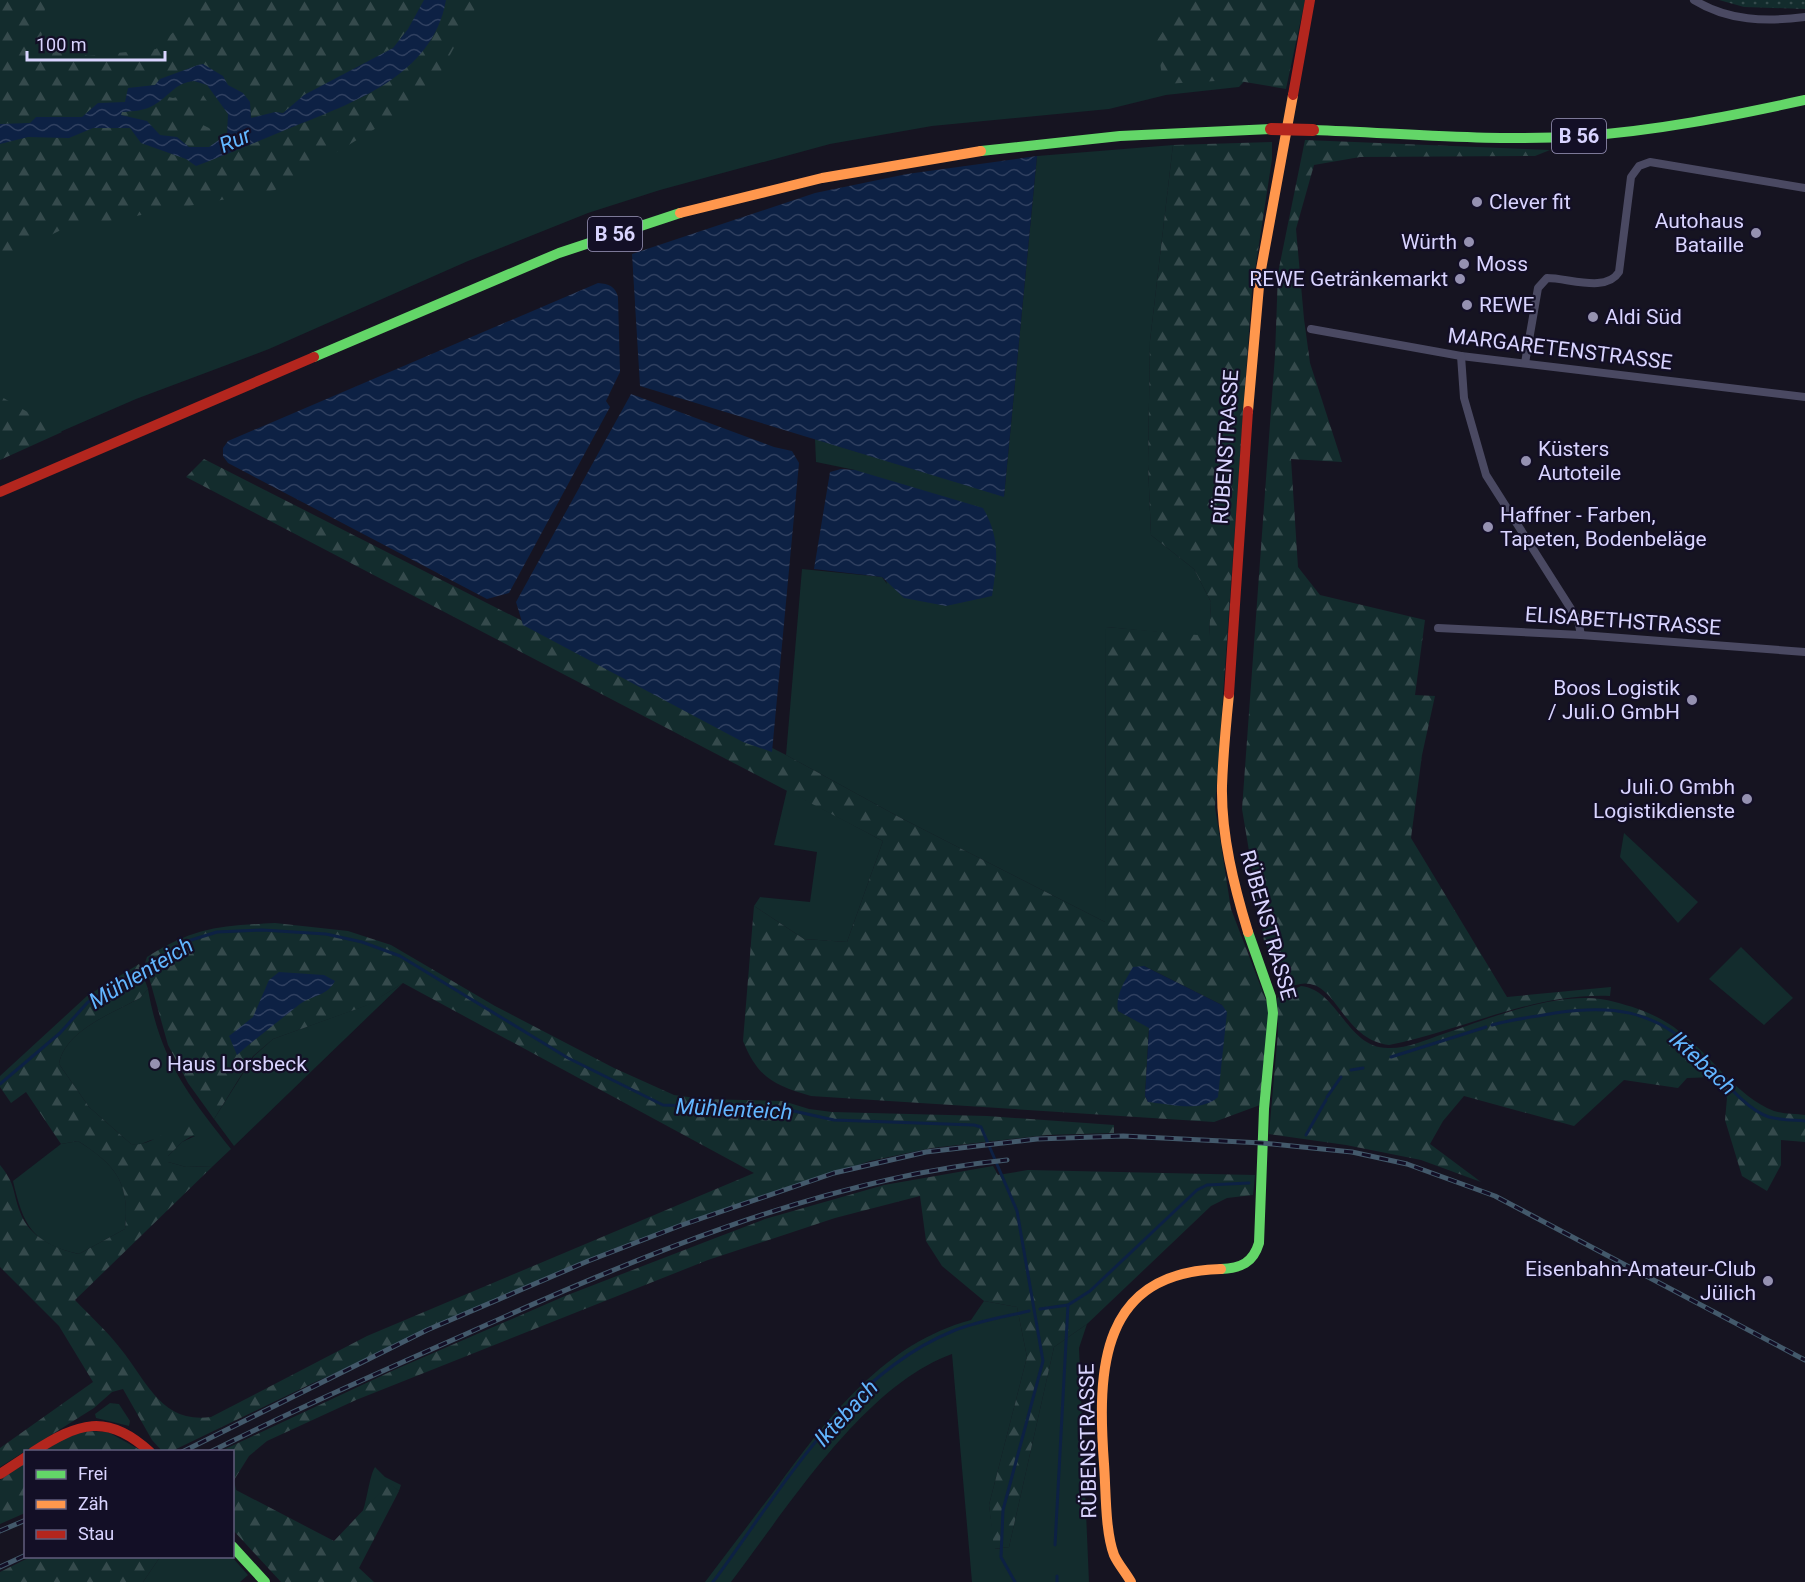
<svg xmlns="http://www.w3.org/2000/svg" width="1805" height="1582" font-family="Roboto,sans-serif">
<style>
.green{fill:#132c2d}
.forest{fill:url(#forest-firs);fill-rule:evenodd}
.garden{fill:url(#garden-dots)}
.water{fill:url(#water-waves);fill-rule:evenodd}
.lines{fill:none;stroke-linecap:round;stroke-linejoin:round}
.stream{stroke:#0d2144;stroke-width:3}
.street{stroke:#4a4962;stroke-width:8}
.fast{stroke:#63d668;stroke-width:10}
.slow{stroke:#ff974d;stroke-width:10}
.jam{stroke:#b3261e;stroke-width:10}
.rail-casing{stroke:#43596b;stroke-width:5}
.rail{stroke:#130f26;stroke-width:3;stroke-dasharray:9;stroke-linecap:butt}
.jam-bridge{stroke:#b3261e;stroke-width:12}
.poi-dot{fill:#9591b1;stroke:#130f26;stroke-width:2}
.labels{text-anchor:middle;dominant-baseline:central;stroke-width:4.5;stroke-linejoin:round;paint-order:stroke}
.shield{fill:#130f26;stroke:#9e99be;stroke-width:1.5}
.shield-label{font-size:20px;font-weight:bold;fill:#d9d4ff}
.poi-label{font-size:21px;fill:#d9d4ff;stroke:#130f26;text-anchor:start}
.street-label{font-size:21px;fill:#d9d4ff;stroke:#130f26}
.water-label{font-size:22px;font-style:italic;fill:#62b6ff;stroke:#130f26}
</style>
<defs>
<pattern id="forest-firs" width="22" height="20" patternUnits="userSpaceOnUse" patternTransform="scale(1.5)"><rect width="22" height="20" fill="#132c2d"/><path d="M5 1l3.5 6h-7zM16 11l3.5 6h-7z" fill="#354a4c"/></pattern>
<pattern id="garden-dots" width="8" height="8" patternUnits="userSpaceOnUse" patternTransform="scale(1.5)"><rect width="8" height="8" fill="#132c2d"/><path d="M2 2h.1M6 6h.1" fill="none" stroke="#354a4c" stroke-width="1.8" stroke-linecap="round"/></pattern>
<pattern id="water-waves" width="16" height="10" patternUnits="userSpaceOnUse" patternTransform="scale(1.5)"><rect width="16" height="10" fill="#0d2144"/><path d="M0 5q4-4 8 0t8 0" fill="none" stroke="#304060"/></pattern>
</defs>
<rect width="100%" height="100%" fill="#161421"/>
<g class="green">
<polygon points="0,0 1271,0 1257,68 1239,87 1166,95 1109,109 932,126 830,144 660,190 588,213 468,261 269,349 136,399 0,458"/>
<polygon points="1173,145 1150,341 1148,464 1151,535 1194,569 1211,602 1209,637 1106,627 1105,922 899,817 786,755 802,569 882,577 887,584 855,470 816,462 815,439 1004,496 1037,156"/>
<polygon points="787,790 883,841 847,942 804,939 754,906 760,897 810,902 817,852 774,845"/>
<polygon points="1624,833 1698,902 1678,923 1620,857"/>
<polygon points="1741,947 1793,998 1764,1025 1709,979"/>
<polygon points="403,983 234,1146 214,1119 254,1056 273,1039 367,1005"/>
<path d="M148 989C160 1059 188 1095 231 1149L213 1166 186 1167 168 1162V1156L182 1142 195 1136 151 1140 139 1145 131 1144 89 1107 59 1064C65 1030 113 1013 140 998Z"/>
<path d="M78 1141C116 1165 130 1183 125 1229L79 1254C32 1244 23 1225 13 1181L61 1144Z"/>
<path d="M984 1301 1017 1307 1027 1357 989 1505 995 1549 1009 1547 1054 1347 1087 1324 1079 1348 1089 1582H972L952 1354C863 1386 787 1509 731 1582H705C730 1549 755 1516 780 1483 830 1415 885 1343 971 1320Z"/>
<polygon points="110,1403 119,1404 130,1421 129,1426 96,1418 95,1414"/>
<path d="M375 1467 385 1477 401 1485 399 1491 389 1484 363 1511C367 1499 370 1474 375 1467Z"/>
<polygon points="160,1557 232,1557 248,1575 240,1582 143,1582"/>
</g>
<g class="forest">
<polygon points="0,0 46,0 41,41 88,56 156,49 206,0 424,0 408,29 393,48 369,59 283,113 275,112 251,118 250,106 243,93 228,85 220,74 198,65 170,75 156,85 129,88 125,102 98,103 82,117 36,117 30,123 0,124"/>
<polygon points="446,0 480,0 427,97 275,190 61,230 0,260 0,144 28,137 70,138 93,128 130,128 141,144 186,159 196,166 346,106 375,91 415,60 444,8"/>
<polygon points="1185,0 1305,0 1286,89 1233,80 1163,84 1157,40"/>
<path d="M189 94 203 95 207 101 198 116 197 122 211 129 221 140 209 147 195 148 184 144 177 137 160 135 151 124 120 115 122 112C140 110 151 109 164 96L173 98Z"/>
<path d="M1305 140 1550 150 1535 156 1360 157 1314 165 1296 229 1304 319 1310 363 1342 462 1291 459 1298 567 1320 595 1425 620 1415 695 1435 696 1422 755 1411 838 1507 997 1611 987 1610 996C1532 993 1464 1030 1389 1045 1346 1040 1338 989 1310 984 1301 982 1295 986 1287 987L1264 941 1242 809 1275 355 1278 273Z"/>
<path d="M1272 142V159L1252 290 1215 807 1231 909 1269 1008 1260 1105 1214 1122 811 1096C774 1085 758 1078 743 1041L754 906 804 939 847 942 883 841 186 477 204 459 786 755 899 817 1105 922 1106 627 1209 636 1211 602 1194 569 1151 535 1148 464 1150 341 1173 145ZM1144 966 1222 1005 1148 1102 1145 1096 1149 1027 1118 1011Z"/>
<polygon points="0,396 62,432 0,460"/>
<path d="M275 923 348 931 391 945 495 1006 614 1068 674 1095 702 1099 783 1101 809 1109 832 1112 987 1116 1114 1125V1133L1047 1135 932 1148 870 1161 615 1248 313 1383 172 1451H162L152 1440 123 1389 112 1392 94 1408 0 1467V1448L93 1382 59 1326 0 1267V1165C16 1185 12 1190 20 1212 29 1237 55 1249 79 1254L125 1229C130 1183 116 1165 78 1141L61 1144 26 1092 11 1103 0 1087V1076L87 996 139 964 148 989 140 998C113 1013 65 1030 59 1064L89 1107 131 1144C155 1148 175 1118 201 1124L203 1129 182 1142 168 1156V1162L186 1167 213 1166 75 1300C90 1316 107 1331 120 1348 147 1381 161 1424 211 1417L367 1336 754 1173 403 983 368 1005 273 1039 253 1056 214 1119 188 1083 168 1045 145 963 147 957C195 927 219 926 275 923Z"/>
<path d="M1301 986C1339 990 1347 1050 1390 1048 1408 1048 1426 1040 1443 1034 1491 1018 1565 987 1615 1002 1638 1008 1661 1016 1680 1032 1712 1056 1736 1096 1774 1111 1783 1114 1795 1114 1805 1115V1142L1781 1140V1165L1767 1191 1742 1176 1725 1120 1727 1098 1715 1077 1687 1078 1678 1088 1624 1080 1574 1126 1464 1096 1443 1121 1430 1144 1481 1182 1421 1160 1346 1145 1269 1134 1278 1032 1277 998Z"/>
<polygon points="993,1166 998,1175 1028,1170 1255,1175 1253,1195 1227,1198 1211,1206 1087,1324 1054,1347 1009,1547 994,1549 989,1505 1027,1357 1017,1307 984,1301 942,1266 926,1241 920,1196 835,1218 708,1260 356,1400 267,1441 249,1456 234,1480 236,1490 334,1541 389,1483 399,1491 359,1568 374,1582 281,1582 233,1530 232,1452 221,1451 394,1370 565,1296 718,1237 765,1219 884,1185"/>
<polygon points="84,1431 108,1432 142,1451 43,1452 59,1441"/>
<polygon points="25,1463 25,1513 0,1524 0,1480"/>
<polygon points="30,1557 30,1556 160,1557 143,1582 0,1582 0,1572"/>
</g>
<polygon class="garden" points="1719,0 1805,0 1805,9 1744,7"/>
<g class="water">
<path d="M424 0H446C433 76 352 103 290 128 259 141 228 154 196 166L186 159 141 143 130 128H93L69 138 28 137 0 144V124L30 123 36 117H82L98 103 125 102 128 88 155 85 160 79 198 65 203 64 223 76 228 85 243 93 250 102 251 118 275 112 283 113 304 95 393 48 408 29ZM194 81 207 85 228 114 227 134 209 147H189L177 137 160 135 147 121 121 115 122 112C134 111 144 111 154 105 170 96 174 83 194 81Z"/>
<polygon points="1037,156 1004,497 640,386 632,254 815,193 907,174"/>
<path d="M598 283C609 284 615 286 618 297L620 372 606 401 610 407 509 593 487 599 228 463 223 456V448L228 441Z"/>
<polygon points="631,394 774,447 792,451 799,463 772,752 743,742 523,625 516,602"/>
<path d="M841 469 855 470 983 508C1001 539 997 562 992 596L946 606 904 598 882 577 814 569 830 472Z"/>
<path d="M1144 966 1222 1005 1227 1012 1218 1097C1201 1113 1170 1104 1148 1102L1145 1096 1149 1028 1118 1011C1115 995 1125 981 1133 967Z"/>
<path d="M279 972 324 975 335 981C327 996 313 995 300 1004 279 1021 257 1037 237 1055L229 1036 253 1017 269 980Z"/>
</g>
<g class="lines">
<g class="stream">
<path d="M1492 1025C1513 1019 1534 1017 1555 1013 1610 1005 1653 1009 1695 1050 1715 1069 1743 1109 1769 1117 1780 1120 1793 1120 1805 1121"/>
<polyline points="1391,1057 1486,1027"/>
<polyline points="1351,1070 1363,1068"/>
<polyline points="0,1084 60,1033 88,1002 188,941 217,932 262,930 326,934 362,942 400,956 568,1058 663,1105 789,1110 834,1120 974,1125 981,1127 1017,1211 1043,1361 1003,1510 1001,1557 1015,1582"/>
<polyline points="1327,1097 1341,1077"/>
<polyline points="1306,1135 1326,1100"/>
<polyline points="1040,1309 1068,1305 1090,1291 1197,1190 1207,1185 1249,1183"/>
<polyline points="1055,1545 1068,1305"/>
<polyline points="1057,1576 1057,1582"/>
<path d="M713 1582C780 1492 845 1375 953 1331 977 1321 1004 1317 1029 1311"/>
</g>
<g class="street">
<path d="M1694 0C1728 21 1766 22 1805 17"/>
<polyline points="1311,329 1461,356 1805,397"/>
<polyline points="1461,356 1464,398 1486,475 1578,620 1581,635"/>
<path d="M1525 363 1538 288 1547 278C1569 278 1606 293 1619 272L1631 177 1639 166 1650 162 1805 188"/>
<polyline points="1438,628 1581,635 1805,652"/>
</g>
<g class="fast">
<path d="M1313 130C1402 133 1492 142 1581 136 1656 131 1731 116 1805 100"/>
<polyline points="981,151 1120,136 1271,129"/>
<polyline points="314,357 559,253 680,213"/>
<path d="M1221 1269C1241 1268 1253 1263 1259 1243L1264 1109 1273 1013 1271 997 1248 932"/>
<polyline points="232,1546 265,1582"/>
</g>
<g class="slow">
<polyline points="680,213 822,178 981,151"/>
<polyline points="1248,411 1260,275 1293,95"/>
<path d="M1229 694C1226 724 1223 756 1222 786 1221 835 1234 886 1248 932"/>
<path d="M1131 1582C1126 1573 1118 1564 1114 1555 1105 1531 1106 1490 1104 1464 1097 1369 1100 1272 1221 1269"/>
</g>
<g class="jam">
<polyline points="1293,95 1310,0"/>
<polyline points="0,492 314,357"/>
<polyline points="1229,694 1248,411"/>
<path d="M33 1452C78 1423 107 1412 150 1452"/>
<polyline points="0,1474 26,1457"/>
</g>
<g class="rail-casing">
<g id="rail">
<polyline points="182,1452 427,1330 588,1261 679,1226 834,1173 926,1152 1037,1139 1123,1136 1262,1143 1352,1152 1407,1164 1495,1196 1805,1360"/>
<path d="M210 1452C294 1410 380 1372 466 1334 635 1258 821 1179 1007 1160"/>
<polyline points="0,1531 26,1520"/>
<polyline points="0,1567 26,1555"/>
</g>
</g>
<use href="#rail" class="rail"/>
<polyline class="jam-bridge" points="1271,129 1313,130"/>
</g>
<g class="poi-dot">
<circle cx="1477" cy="202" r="6"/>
<circle cx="1756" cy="233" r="6"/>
<circle cx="1469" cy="242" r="6"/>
<circle cx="1464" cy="264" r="6"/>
<circle cx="1460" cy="279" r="6"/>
<circle cx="1467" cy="305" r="6"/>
<circle cx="1593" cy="317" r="6"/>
<circle cx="1526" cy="461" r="6"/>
<circle cx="1488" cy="527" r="6"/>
<circle cx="1692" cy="700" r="6"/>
<circle cx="1747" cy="799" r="6"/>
<circle cx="155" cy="1064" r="6"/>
<circle cx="1768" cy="1281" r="6"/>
</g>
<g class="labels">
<g class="shield">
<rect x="1552" y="119" width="54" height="34" rx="4.5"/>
<rect x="588" y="217" width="54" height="34" rx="4.5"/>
</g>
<g class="shield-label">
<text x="1579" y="136">B 56</text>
<text x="615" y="234">B 56</text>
</g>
<g class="poi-label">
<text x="1489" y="202">Clever fit</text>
<text x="1744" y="221" text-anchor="end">Autohaus<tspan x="1744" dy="24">Bataille</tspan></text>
<text x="1457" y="242" text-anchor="end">Würth</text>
<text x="1476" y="264">Moss</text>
<text x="1448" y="279" text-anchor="end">REWE Getränkemarkt</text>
<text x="1479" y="305">REWE</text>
<text x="1605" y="317">Aldi Süd</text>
<text x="1538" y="449">Küsters<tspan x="1538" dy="24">Autoteile</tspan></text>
<text x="1500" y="515">Haffner - Farben,<tspan x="1500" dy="24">Tapeten, Bodenbeläge</tspan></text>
<text x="1680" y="688" text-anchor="end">Boos Logistik<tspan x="1680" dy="24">/ Juli.O GmbH</tspan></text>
<text x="1735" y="787" text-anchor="end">Juli.O Gmbh<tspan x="1735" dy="24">Logistikdienste</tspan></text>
<text x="167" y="1064">Haus Lorsbeck</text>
<text x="1756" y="1269" text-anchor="end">Eisenbahn-Amateur-Club<tspan x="1756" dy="24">Jülich</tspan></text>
</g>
<g class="street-label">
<text transform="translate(1560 349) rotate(7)">MARGARETENSTRASSE</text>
<text transform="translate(1226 447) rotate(-86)">RÜBENSTRASSE</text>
<text transform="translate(1623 621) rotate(4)">ELISABETHSTRASSE</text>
<text transform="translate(1268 925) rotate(74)">RÜBENSTRASSE</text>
<text transform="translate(1088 1441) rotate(-91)">RÜBENSTRASSE</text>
</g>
<g class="water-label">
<text transform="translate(235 140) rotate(-23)">Rur</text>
<text transform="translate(141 973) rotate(-31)">Mühlenteich</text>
<text transform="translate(1703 1063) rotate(43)">Iktebach</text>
<text transform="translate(734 1109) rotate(3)">Mühlenteich</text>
<text transform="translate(846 1413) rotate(-47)">Iktebach</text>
</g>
</g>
<rect x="24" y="1450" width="210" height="108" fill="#130f26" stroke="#625e7d" stroke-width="1.5"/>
<rect x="36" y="1470" width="30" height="9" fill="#63d668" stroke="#625e7d" stroke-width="1.5"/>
<text x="78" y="1480" font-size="18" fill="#d9d4ff">Frei</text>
<rect x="36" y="1500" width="30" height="9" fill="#ff974d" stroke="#625e7d" stroke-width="1.5"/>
<text x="78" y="1510" font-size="18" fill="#d9d4ff">Zäh</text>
<rect x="36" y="1530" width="30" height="9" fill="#b3261e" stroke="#625e7d" stroke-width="1.5"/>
<text x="78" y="1540" font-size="18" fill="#d9d4ff">Stau</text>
<path d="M27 51v9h138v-9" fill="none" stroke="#d9d4ff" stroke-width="3"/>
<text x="36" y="51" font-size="18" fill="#d9d4ff" stroke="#130f26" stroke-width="4.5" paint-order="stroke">100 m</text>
</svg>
